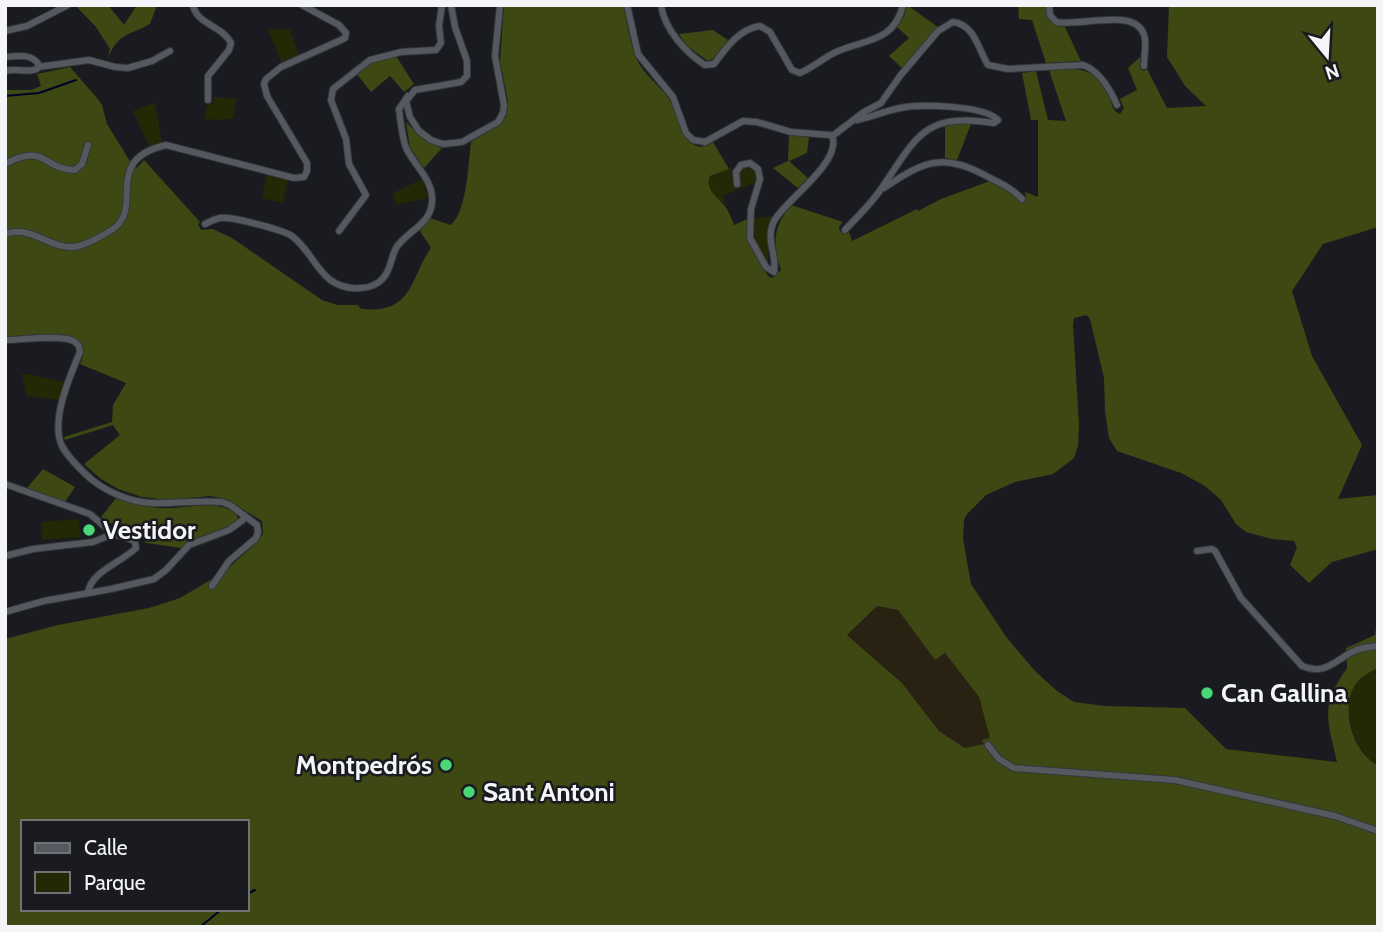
<svg xmlns="http://www.w3.org/2000/svg" width="1383" height="932" font-family="Cabin,sans-serif">
<style>
.industrial{fill:#292111}
.green{fill:#232905}
.forest{fill:#3e4812;fill-rule:evenodd}
.lines{fill:none;stroke-linecap:round;stroke-linejoin:round}
.stream{stroke:#000027;stroke-width:2}
.minor-casing{stroke:#35363a;stroke-width:8}
.minor{stroke:#55585e;stroke-width:6}
.poi-dot{fill:#4ad778;stroke:#191b20;stroke-width:2.5}
.labels{text-anchor:middle;dominant-baseline:central;stroke-width:5;stroke-linejoin:round;paint-order:stroke}
.poi-label{font-size:26px;font-weight:bold;fill:#f3f5f8;stroke:#191b20;text-anchor:start}
</style>
<rect width="100%" height="100%" fill="#191b20"/>
<polygon class="industrial" points="877,606 898,610 935,660 945,653 979,697 991,738 985,744 966,748 939,731 902,683 847,635"/>
<g class="green">
<polygon points="290,29 299,56 282,63 268,30"/>
<polygon points="213,97 237,99 233,118 220,120 204,119 207,105 213,103"/>
<polygon points="155,103 162,143 150,148 133,111"/>
<polygon points="747,167 755,171 756,182 724,195 725,206 710,190 708,179 710,176 731,168 734,187 739,188 741,182 739,175 740,170"/>
<polygon points="267,174 288,180 283,203 262,198"/>
<polygon points="422,179 428,198 396,205 393,193"/>
<polygon points="774,216 768,238 768,265 755,242 753,218"/>
<polygon points="22,373 64,382 59,400 26,396"/>
<polygon points="79,519 81,537 42,540 41,522"/>
<path d="M1378 668V765C1354 754 1340 708 1355 685 1360 678 1370 672 1378 668Z"/>
</g>
<g class="forest">
<path d="M108 5 124 25 137 5H157L150 24C128 36 117 33 107 61L110 49 96 27 76 6Z"/>
<path d="M504 5H624C624 13 633 52 636 58 644 76 663 87 673 105 682 121 679 143 701 147L713 142 729 169 710 176C704 190 720 199 727 209 730 214 732 220 734 225L747 219C746 242 756 256 768 276L772 278 781 270C772 244 773 227 791 205L843 222 839 227 840 231 844 234 849 232 852 241 917 209 918 211 941 199 990 181 1014 194 1021 203 1026 200 1025 192 1038 197V120H1031L1022 73 1036 71 1048 120 1066 121 1049 70C1078 68 1095 66 1109 97 1113 105 1111 110 1120 114L1124 108 1120 99 1137 90 1128 68 1140 57V69L1144 71 1147 69 1167 108 1206 106 1185 86 1167 57 1169 5H1378V227L1323 244 1292 291 1312 356 1362 445 1338 499 1378 495V549L1332 562 1309 583 1290 565 1297 547 1294 541 1272 539 1246 532 1236 524 1221 500 1205 486 1181 473 1117 451 1109 438 1105 411 1104 378 1090 319 1086 315 1074 318 1073 325 1079 425 1078 446 1074 458 1053 474 1015 482 986 495 967 514 964 520 963 539 971 584 1007 638 1035 671 1057 691 1074 702 1105 706 1185 708 1226 749 1337 762C1327 719 1320 706 1347 668L1346 648 1375 635 1378 613V668C1370 672 1360 677 1355 685 1340 709 1353 754 1378 765V927H5V639L58 625 149 608 180 598 224 572 255 544 263 534 262 521 226 499 210 496 168 500 142 497 118 489 101 479 84 464 120 435 113 425 65 440 64 437 112 422 113 405 126 383 80 364C100 322 28 337 5 336V90H31L41 86 37 74 70 67 97 98 102 105 107 124 131 163 137 168 144 160 200 222 198 224 201 230 213 229 232 238 322 300 338 305H358L361 309C414 314 409 279 431 248L420 231 430 218 451 225C467 210 468 166 471 142L497 126 506 117 508 101 500 61ZM877 606 898 610 935 660 945 653 979 697 990 738 982 740 984 744 965 748 939 731 902 683 847 635ZM23 822H247V909H23Z"/>
<polygon points="907,5 938,27 902,68 889,56 909,38 897,27 904,16"/>
<polygon points="1018,5 1045,5 1048,19 1058,25 1065,27 1081,61 1046,63 1032,20 1019,19"/>
<polygon points="713,30 728,40 714,58 708,61 686,45 679,34"/>
<polygon points="396,56 414,84 404,92 390,76 371,92 356,73 374,62"/>
<polygon points="406,122 424,140 442,148 424,168 410,148"/>
<polygon points="957,124 971,124 957,160 945,158 945,126"/>
<polygon points="789,135 809,137 807,153 789,161 808,178 798,188 773,168 788,161"/>
<polygon points="43,469 75,487 65,502 27,488"/>
<path d="M117 497C135 504 152 509 171 508 195 507 215 500 236 513L238 519C223 534 198 534 181 548L146 543 143 538 123 531 101 517Z"/>
</g>
<g class="lines">
<g class="stream">
<polyline points="5,96 39,93 76,80"/>
<polyline points="247,894 255,890"/>
<polyline points="200,927 222,909"/>
</g>
<g class="minor-casing">
<g id="minor">
<path d="M193 5C196 24 223 26 231 43L229 50 208 76V100"/>
<polyline points="451,5 455,27 467,61 467,76 461,82 415,90 406,101 410,117 419,131 431,140 443,144 462,142 498,122 503,113 504,105 495,56 500,5"/>
<polyline points="627,5 638,54 673,97 686,133 693,140 705,142 743,121 757,122 791,132 830,135"/>
<path d="M661 5C664 29 686 53 705 65L714 64C726 48 739 29 760 26L770 32 792 70 800 73C812 68 822 59 834 53 862 39 894 44 903 5"/>
<path d="M1049 5 1050 15 1056 22C1083 27 1140 5 1145 39 1146 47 1144 57 1144 66"/>
<polyline points="5,31 27,26 68,5"/>
<path d="M5 57C17 56 32 53 39 65L37 69C28 73 16 68 5 71"/>
<polyline points="38,67 89,60 115,67 128,68 152,61 170,51"/>
<path d="M835 134 864 112 881 103 900 76 938 31 953 22C975 25 978 49 988 65L1008 69 1083 65C1100 71 1110 89 1117 105"/>
<path d="M5 164C46 142 43 170 75 170L82 164 88 145"/>
<path d="M737 184 736 172 741 165 750 163 758 169 760 179 751 209 750 238 766 267 774 272C778 256 763 237 776 218 789 198 838 164 833 139"/>
<path d="M884 188C925 160 944 152 990 178 1002 184 1013 189 1022 199"/>
<path d="M205 224C210 221 215 219 220 218 231 216 283 230 292 236 317 255 320 291 361 288 369 288 379 284 384 277 391 269 391 257 396 248 407 231 430 225 432 203 434 181 416 167 407 150 403 142 400 118 399 109L408 96"/>
<path d="M845 230C857 217 871 204 881 189 917 137 923 112 994 123L998 120C984 105 920 104 900 108 885 111 871 117 857 120"/>
<polyline points="339,231 366,195 349,164 346,139 331,100 333,89 370,60 401,52 436,50 441,43 439,26 442,5"/>
<path d="M5 234C29 224 50 249 74 247 87 245 102 236 113 229 145 207 101 160 166 145L294 178 304 177 307 171V163L267 96 264 84 266 79 281 67 341 40 345 38 346 33 339 25 302 5"/>
<path d="M5 340C21 340 64 334 75 342 80 346 79 347 80 352 70 376 50 421 62 446 69 459 81 470 91 479 107 492 130 502 151 503 175 504 198 500 222 502L230 505 257 525 258 532 256 538 229 561 212 586"/>
<polyline points="5,484 90,514 113,534"/>
<path d="M1197 551 1212 549 1215 551 1241 598 1302 666C1323 675 1333 663 1350 653 1358 648 1368 647 1378 646"/>
<path d="M5 556 33 549 93 542 113 534 135 541 136 548C122 562 90 572 88 593"/>
<polyline points="5,612 44,601 111,589 154,579 166,570 189,545 229,530 243,520 244,515"/>
<polyline points="988,745 999,759 1014,768 1175,780 1335,816 1378,831"/>
</g>
</g>
<use href="#minor" class="minor"/>
</g>
<g class="poi-dot">
<circle cx="89" cy="530" r="7"/>
<circle cx="1207" cy="693" r="7"/>
<circle cx="446" cy="765" r="7"/>
<circle cx="469" cy="792" r="7"/>
</g>
<g class="labels">
<g class="poi-label">
<text x="103" y="530">Vestidor</text>
<text x="1221" y="693">Can Gallina</text>
<text x="432" y="765" text-anchor="end">Montpedrós</text>
<text x="483" y="792">Sant Antoni</text>
</g>
</g>
<rect width="1383" height="932" fill="none" stroke="#f3f5f8" stroke-width="14"/>
<rect x="21" y="820" width="228" height="91" fill="#191b20" stroke="#707276" stroke-width="2"/>
<rect x="35" y="843" width="35" height="10" fill="#55585e" stroke="#707276" stroke-width="2"/>
<text x="84" y="855" font-size="21" fill="#f3f5f8">Calle</text>
<rect x="35" y="872" width="35" height="21" fill="#232905" stroke="#707276" stroke-width="2"/>
<text x="84" y="890" font-size="21" fill="#f3f5f8">Parque</text>
<g transform="translate(1327 56) rotate(162)" stroke="#191b20" stroke-width="5" paint-order="stroke">
<path d="M0-5L12 26L0 18L-12 26Z" fill="#f3f5f8"/>
<text y="-10" font-size="19" font-weight="bold" text-anchor="middle" fill="#f3f5f8">N</text>
</g>
</svg>
